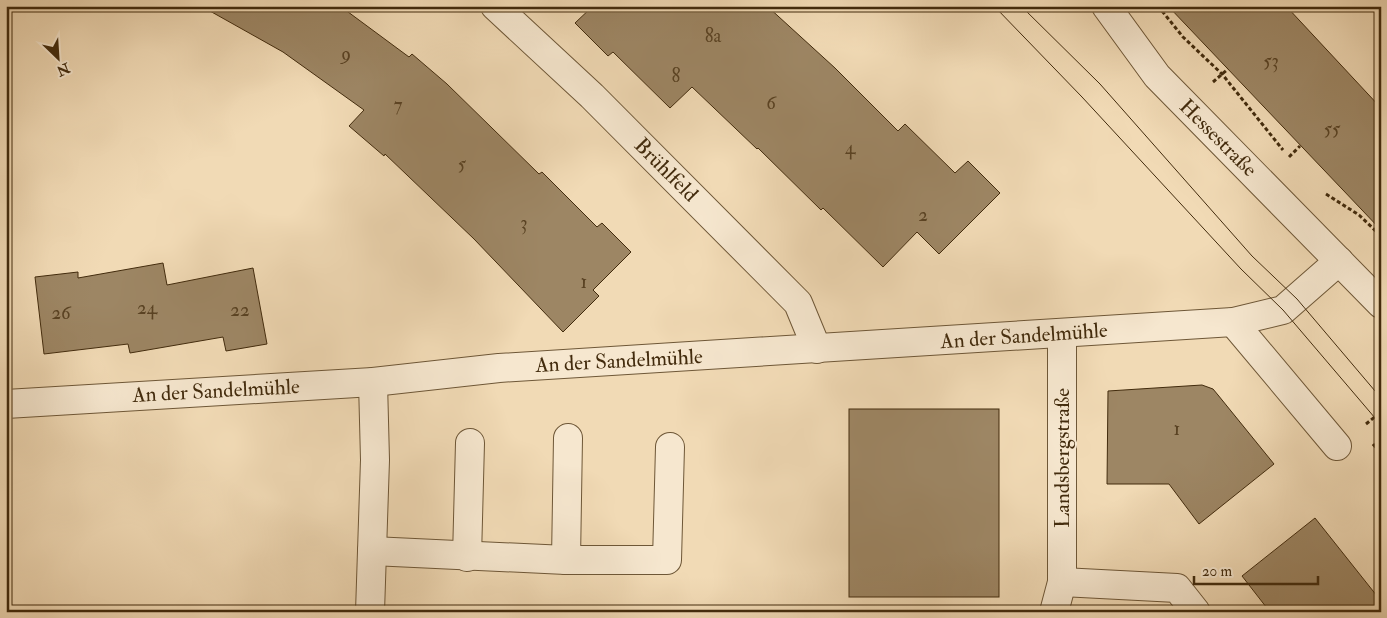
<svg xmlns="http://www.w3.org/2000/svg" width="1387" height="618" font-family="'IM FELL Double Pica',serif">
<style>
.building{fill:#9d8664;stroke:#422b0d}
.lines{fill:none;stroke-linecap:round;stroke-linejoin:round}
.minor-casing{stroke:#6e5737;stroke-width:30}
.path{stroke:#422b0d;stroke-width:3;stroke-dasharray:4 2.5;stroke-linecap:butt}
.minor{stroke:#f6e7cf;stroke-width:28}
.tram{stroke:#422b0d;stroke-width:1}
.labels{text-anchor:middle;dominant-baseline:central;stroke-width:4;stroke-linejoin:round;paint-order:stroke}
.number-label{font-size:19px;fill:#594223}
.street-label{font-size:21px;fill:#422b0d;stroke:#f6e7cf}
</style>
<rect width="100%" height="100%" fill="#f1dab5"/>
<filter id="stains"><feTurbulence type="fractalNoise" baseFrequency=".004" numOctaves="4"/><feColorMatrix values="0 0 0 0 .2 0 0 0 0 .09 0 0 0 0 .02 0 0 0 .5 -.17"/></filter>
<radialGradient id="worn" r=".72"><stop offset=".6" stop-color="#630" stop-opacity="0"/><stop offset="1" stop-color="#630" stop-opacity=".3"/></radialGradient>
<g class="building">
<polygon points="201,6 340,6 409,57 412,54 447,84 539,174 542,172 597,227 602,223 631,252 593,290 599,296 563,332 474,239 385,154 384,156 349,126 364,110 283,52"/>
<polygon points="593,6 767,6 835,68 898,131 905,124 955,173 968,161 1000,193 939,254 917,232 883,267 823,208 821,210 758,148 757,149 692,87 670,108 613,52 608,56 575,23"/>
<polygon points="1168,6 1286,6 1381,108 1381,230"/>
<polygon points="163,263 167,285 253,268 267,344 226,351 223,337 130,353 128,344 44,354 35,277 78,272 78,278"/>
<polygon points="1202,385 1213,389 1218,395 1274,464 1199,524 1169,484 1107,484 1108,391"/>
<rect x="849" y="409" width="150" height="188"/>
<polygon points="1315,518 1381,601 1381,612 1270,612 1242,576"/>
</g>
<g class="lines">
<g class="minor-casing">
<g id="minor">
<polyline points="495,6 592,96 798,303 817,349"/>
<polyline points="1106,6 1157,76 1381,304"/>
<polyline points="1233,322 1337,446"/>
<polyline points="6,404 373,382 499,368 1233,322 1283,310 1339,261"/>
<polyline points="372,551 566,560 667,560 670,447"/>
<polyline points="467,557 470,443"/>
<polyline points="566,560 568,438"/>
<polyline points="1062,582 1177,588 1196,612"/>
<polyline points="370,612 375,460 373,382"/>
<polyline points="1054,612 1062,582 1062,334"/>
</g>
</g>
<g class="path">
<polyline points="1158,6 1183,37 1222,74 1283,150"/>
<polyline points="1213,82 1228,69"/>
<polyline points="1289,157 1300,146"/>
<polyline points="1326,194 1359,215 1381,236"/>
<polyline points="1366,424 1381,412"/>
<polyline points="1373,444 1381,454"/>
</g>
<use href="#minor" class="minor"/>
<g class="tram">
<polyline points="994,6 1082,97 1241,269 1283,310 1381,425"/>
<polyline points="1021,6 1100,84 1252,256 1297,299 1381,398"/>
</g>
</g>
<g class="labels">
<g class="number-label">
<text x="713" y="36">8a</text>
<text x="346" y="54">9</text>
<text x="1271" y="61">53</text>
<text x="676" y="76">8</text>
<text x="771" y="103">6</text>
<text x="398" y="105">7</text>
<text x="1332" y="129">55</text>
<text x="850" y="148">4</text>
<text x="462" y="164">5</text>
<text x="923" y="215">2</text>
<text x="524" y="223">3</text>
<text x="584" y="282">1</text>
<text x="147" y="308">24</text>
<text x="240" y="310">22</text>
<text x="61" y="313">26</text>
<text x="1177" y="429">1</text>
</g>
<g class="street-label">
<text transform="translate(1218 138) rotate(45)">Hessestraße</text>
<text transform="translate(666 170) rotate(45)">Brühlfeld</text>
<text transform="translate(1024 336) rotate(-4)">An der Sandelmühle</text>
<text transform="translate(619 361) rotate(-3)">An der Sandelmühle</text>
<text transform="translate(216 391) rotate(-3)">An der Sandelmühle</text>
<text transform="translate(1062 458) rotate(-90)">Landsbergstraße</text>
</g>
</g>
<rect width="1387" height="618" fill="none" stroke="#f1dab5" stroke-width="25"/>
<rect x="8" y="8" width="1372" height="603" fill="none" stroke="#422b0d" stroke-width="2.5"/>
<rect x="12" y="12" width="1362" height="593" fill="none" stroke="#422b0d"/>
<g transform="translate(58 58) rotate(155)" stroke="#f6e7cf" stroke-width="4" paint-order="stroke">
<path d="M0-4L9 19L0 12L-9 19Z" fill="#422b0d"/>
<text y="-8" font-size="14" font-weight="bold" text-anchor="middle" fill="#422b0d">N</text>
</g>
<path d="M1194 576v8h124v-8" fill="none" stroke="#422b0d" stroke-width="2.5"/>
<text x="1202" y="576" font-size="15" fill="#422b0d" stroke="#f6e7cf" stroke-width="4" paint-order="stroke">20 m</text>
<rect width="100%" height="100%" filter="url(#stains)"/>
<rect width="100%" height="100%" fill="url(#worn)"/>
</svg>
